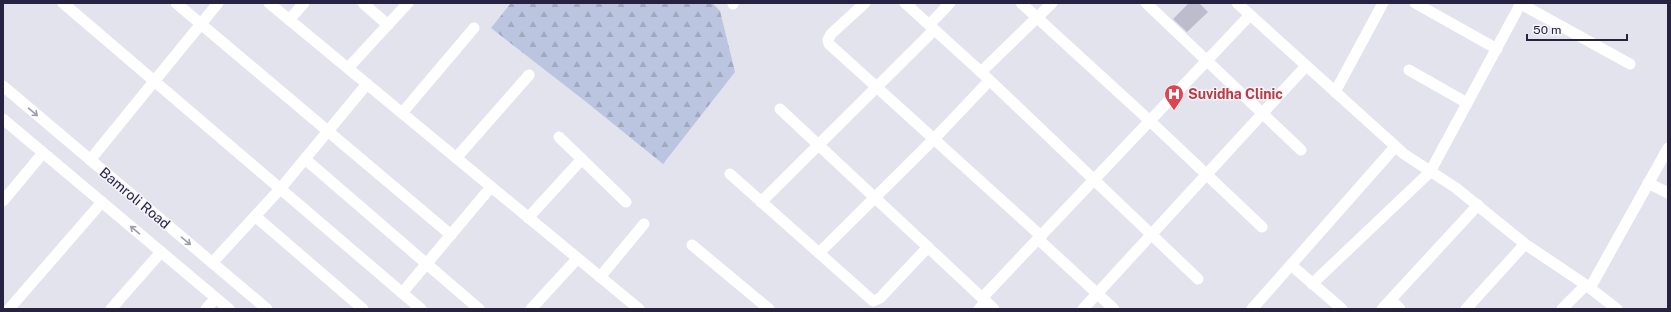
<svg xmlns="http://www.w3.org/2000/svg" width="1671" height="312" font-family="'Public Sans',sans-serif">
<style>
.forest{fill:url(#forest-firs)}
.building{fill:#bcbccc}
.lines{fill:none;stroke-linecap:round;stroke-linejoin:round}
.minor{stroke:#fff;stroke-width:11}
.tertiary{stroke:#fff;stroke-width:11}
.oneway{stroke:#9e9ca9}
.labels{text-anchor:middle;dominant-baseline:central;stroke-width:3;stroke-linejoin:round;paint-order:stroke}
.health-label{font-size:14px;font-weight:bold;fill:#be3a42;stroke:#f4f4fa;text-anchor:start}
.street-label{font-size:14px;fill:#272240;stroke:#f4f4fa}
</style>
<defs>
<pattern id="forest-firs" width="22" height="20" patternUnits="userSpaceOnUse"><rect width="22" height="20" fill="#bbc5e0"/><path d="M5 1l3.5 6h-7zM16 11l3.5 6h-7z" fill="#a1a9c1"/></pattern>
</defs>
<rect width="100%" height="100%" fill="#e3e3ee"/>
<polygon class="forest" points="511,3 712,3 720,11 735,72 663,164 585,101 491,28"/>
<polygon class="building" points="1189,3 1199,3 1208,12 1187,32 1173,19"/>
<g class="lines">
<g class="minor">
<polyline points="63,3 421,309"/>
<polyline points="176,3 451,235"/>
<polyline points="269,3 639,309"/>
<polyline points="363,3 388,25"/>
<polyline points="733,3 733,4"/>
<polyline points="865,3 831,34 828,40 829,44 1041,236"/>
<polyline points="905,3 981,72 1198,279"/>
<polyline points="1021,3 1150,121 1262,227"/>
<polyline points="1146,3 1301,150"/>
<polyline points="1237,3 1404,154 1456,188 1525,244 1586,285 1617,309"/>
<polyline points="1415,3 1497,49"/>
<polyline points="1521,4 1630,64"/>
<polyline points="289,20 304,3"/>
<polyline points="929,25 950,3"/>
<polyline points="348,68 408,3"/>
<polyline points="1409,70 1467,103"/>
<polyline points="981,72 1052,3"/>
<polyline points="1335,92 1383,3"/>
<polyline points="780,109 994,309"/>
<polyline points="402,113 474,28"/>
<polyline points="559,137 626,202"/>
<polyline points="456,158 529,75"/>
<polyline points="305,159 479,309"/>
<polyline points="90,160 218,3"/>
<polyline points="730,174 873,301 880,298 928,247"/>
<polyline points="1648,183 1668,193"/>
<polyline points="3,201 43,153"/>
<polyline points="761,202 934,30"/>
<polyline points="255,216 363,309"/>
<polyline points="528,218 582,159"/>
<polyline points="1038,239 1114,309"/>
<polyline points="692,245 769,309"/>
<polyline points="819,253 934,139 989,81"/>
<polyline points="212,263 280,189 367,84"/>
<polyline points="1291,265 1342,309"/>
<polyline points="600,277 644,224"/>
<polyline points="1312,284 1430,172 1521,3"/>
<polyline points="1590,288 1668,148"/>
<polyline points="402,293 491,187"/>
<polyline points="982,298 1250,15"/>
<polyline points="1391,300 1400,309"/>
<polyline points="9,309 102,202"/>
<polyline points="111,309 161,252"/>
<polyline points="206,309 216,298"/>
<polyline points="531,309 577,259"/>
<polyline points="979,309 986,301"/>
<polyline points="1083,309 1306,66"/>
<polyline points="1252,309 1395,147"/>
<polyline points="1382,309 1478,205"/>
<polyline points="1466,309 1525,244"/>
<polyline points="1562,309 1586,285"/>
</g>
<g class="tertiary">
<polyline points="3,86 267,309"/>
<polyline points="3,119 229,309"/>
</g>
</g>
<defs><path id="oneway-shaft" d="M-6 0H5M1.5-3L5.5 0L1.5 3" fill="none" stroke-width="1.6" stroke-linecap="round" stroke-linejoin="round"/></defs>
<g class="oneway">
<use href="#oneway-shaft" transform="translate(33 112) rotate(40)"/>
<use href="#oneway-shaft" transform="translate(135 230) rotate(-140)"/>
<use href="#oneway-shaft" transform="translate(186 241) rotate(40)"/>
</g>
<defs>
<g id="hospital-pin" transform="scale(1)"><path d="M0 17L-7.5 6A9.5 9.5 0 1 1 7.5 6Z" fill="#e0444e" stroke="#f4f4fa"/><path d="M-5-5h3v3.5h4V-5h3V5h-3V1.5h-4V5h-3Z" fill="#fff"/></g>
</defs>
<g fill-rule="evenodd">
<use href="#hospital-pin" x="1174" y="94"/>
</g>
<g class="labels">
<g class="health-label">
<text x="1188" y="94">Suvidha Clinic</text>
</g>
<g class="street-label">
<text transform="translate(135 198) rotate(40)">Bamroli Road</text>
</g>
</g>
<rect width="1671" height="312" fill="none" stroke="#272240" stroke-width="8"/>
<path d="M1527 34v6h100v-6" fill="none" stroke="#272240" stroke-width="2"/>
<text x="1533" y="34" font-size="12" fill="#272240" stroke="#f4f4fa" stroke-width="3" paint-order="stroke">50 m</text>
</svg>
